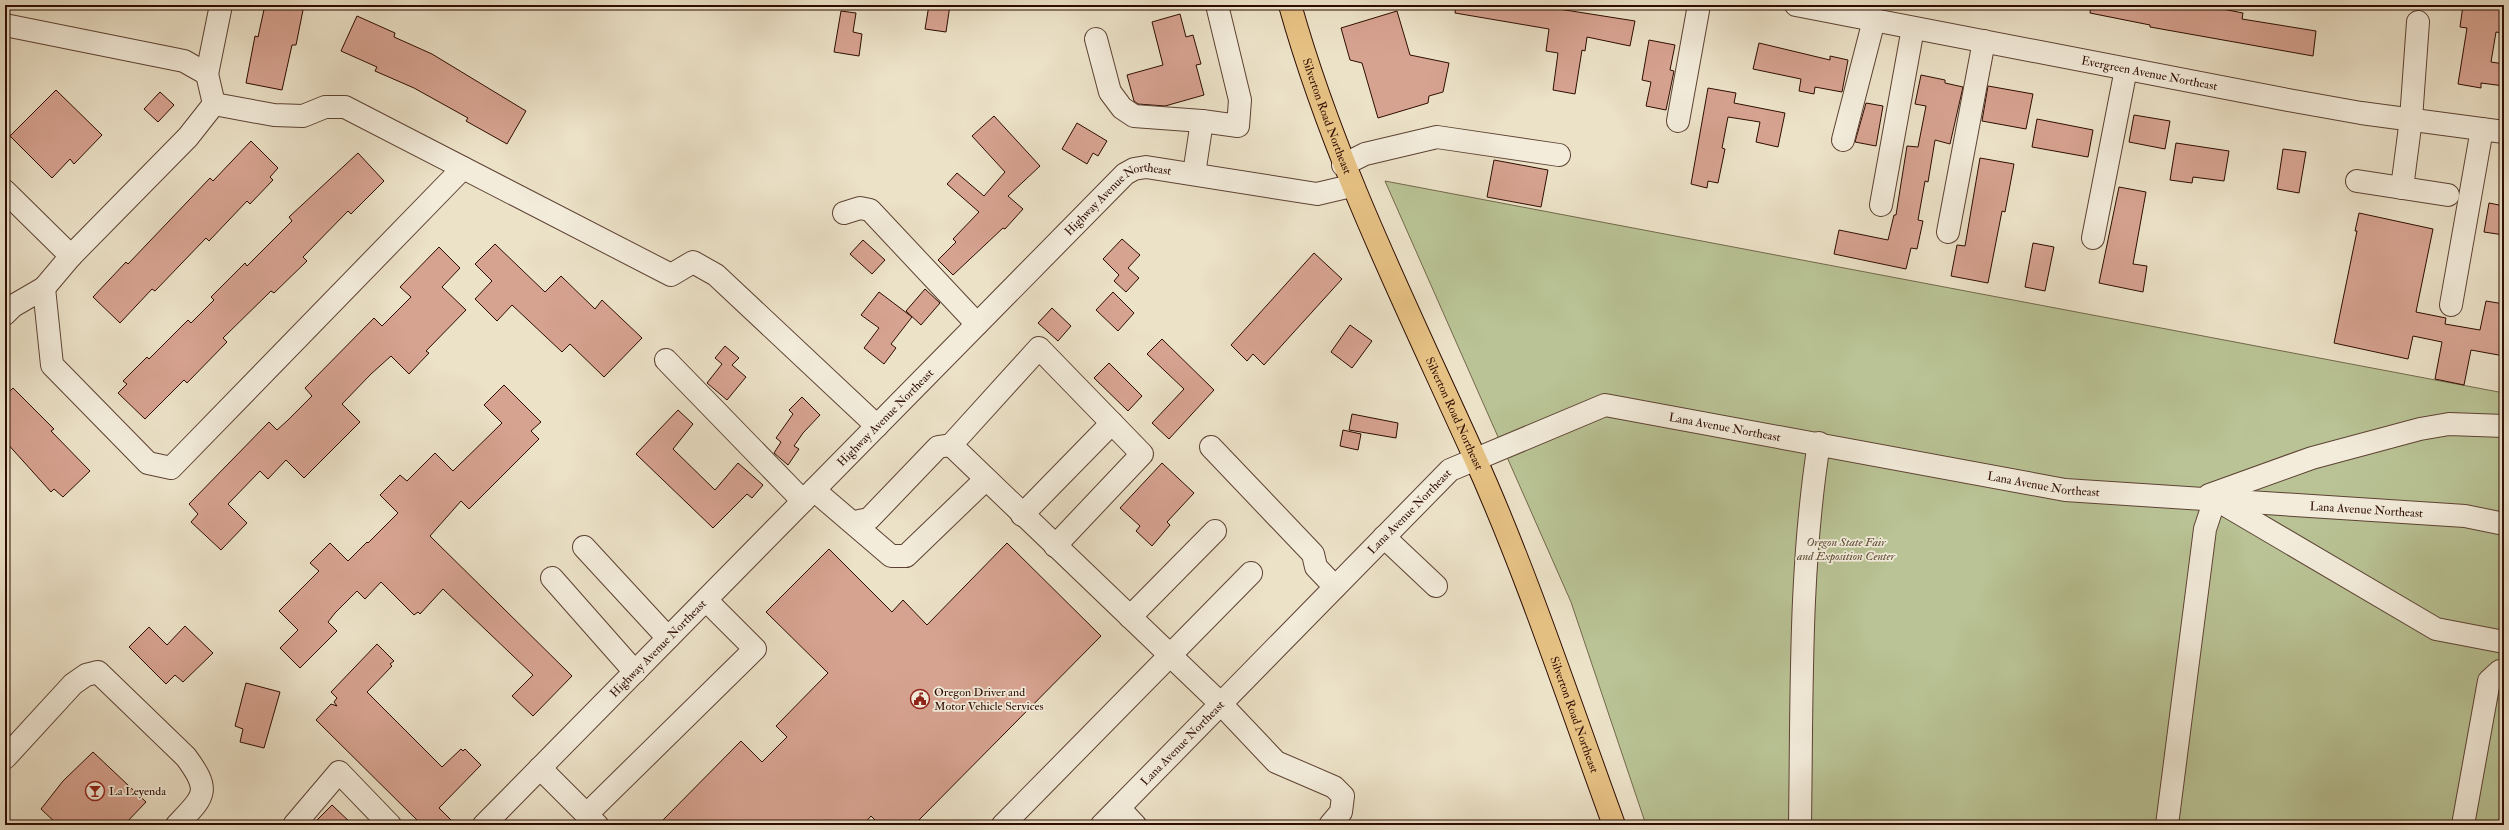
<svg xmlns="http://www.w3.org/2000/svg" width="2509" height="830" font-family="'IM FELL Double Pica',serif">
<style>
.green{fill:#b9c395;stroke:#73684b}
.building{fill:#d7a391;stroke:#2d0c01}
.lines{fill:none;stroke-linecap:round;stroke-linejoin:round}
.minor-casing{stroke:#5d4233;stroke-width:24}
.major-casing{stroke:#2d0c01;stroke-width:24}
.minor{stroke:#f3ecdb;stroke-width:22}
.major{stroke:#e6c184;stroke-width:22}
.labels{text-anchor:middle;dominant-baseline:central;stroke-width:3.5;stroke-linejoin:round;paint-order:stroke}
.street-label{font-size:12px;fill:#2d0c01;stroke:#f3ecdb}
.park-label{font-size:12px;font-style:italic;fill:#5e4c35;stroke:#f3ecdb}
.poi-label{font-size:12px;fill:#2d0c01;stroke:#f3ecdb;text-anchor:start}
</style>
<rect width="100%" height="100%" fill="#ece2c8"/>
<filter id="stains"><feTurbulence type="fractalNoise" baseFrequency=".005" numOctaves="4"/><feColorMatrix values="0 0 0 0 .2 0 0 0 0 .09 0 0 0 0 .02 0 0 0 .5 -.17"/></filter>
<radialGradient id="worn" r=".72"><stop offset=".6" stop-color="#630" stop-opacity="0"/><stop offset="1" stop-color="#630" stop-opacity=".3"/></radialGradient>
<polygon class="green" points="1385,181 2504,393 2504,825 1646,825 1571,602"/>
<g class="building">
<polygon points="265,5 304,5 296,45 292,45 282,90 246,83 255,36 258,37"/>
<polygon points="929,5 950,5 946,32 925,29"/>
<polygon points="1456,5 1546,5 1546,7 1635,21 1630,46 1587,37 1585,51 1582,50 1575,94 1553,90 1558,53 1546,51 1549,29 1455,13"/>
<polygon points="2091,5 2202,5 2243,13 2242,19 2316,31 2313,56 2150,27 2150,25 2090,13"/>
<polygon points="2463,5 2504,5 2502,33 2496,32 2491,62 2504,64 2504,86 2481,83 2481,88 2458,84 2467,28 2460,27"/>
<polygon points="841,11 856,13 853,32 862,34 859,56 834,52"/>
<polygon points="1397,11 1410,55 1449,63 1443,92 1429,96 1428,103 1378,118 1362,63 1350,60 1341,28"/>
<polygon points="1180,14 1186,37 1193,35 1201,64 1196,65 1204,95 1165,106 1138,104 1134,101 1127,75 1163,65 1152,22"/>
<polygon points="357,16 395,33 394,37 432,54 526,111 507,144 466,121 468,118 414,88 375,71 377,67 341,51"/>
<polygon points="1649,40 1675,45 1670,70 1674,71 1666,110 1646,106 1651,82 1642,80"/>
<polygon points="1759,43 1830,60 1830,56 1848,60 1842,92 1815,87 1814,94 1799,91 1801,79 1753,69"/>
<polygon points="1921,75 1945,80 1945,83 1963,87 1950,144 1935,140 1928,182 1925,181 1918,220 1923,221 1917,249 1911,248 1906,269 1834,254 1839,230 1888,240 1894,215 1896,215 1907,146 1918,147 1926,106 1915,104"/>
<polygon points="1988,86 2033,94 2026,129 1982,121"/>
<polygon points="1708,88 1736,93 1734,103 1785,113 1778,147 1756,142 1760,122 1728,117 1722,148 1725,149 1718,183 1708,181 1707,188 1691,184"/>
<polygon points="56,90 102,135 74,164 70,159 52,178 10,136"/>
<polygon points="160,92 174,105 158,122 144,109"/>
<polygon points="1866,103 1883,106 1876,146 1855,142"/>
<polygon points="2134,115 2170,121 2165,149 2129,142"/>
<polygon points="994,116 1040,166 1008,196 1023,209 1005,229 1003,228 953,275 938,260 956,242 953,239 979,212 947,184 957,173 984,196 1005,172 972,136"/>
<polygon points="2037,119 2093,130 2088,157 2032,147"/>
<polygon points="1077,123 1107,141 1098,156 1093,153 1087,164 1062,149"/>
<polygon points="251,141 278,168 270,177 273,180 250,204 247,201 209,241 206,238 155,291 152,289 120,323 93,297 126,262 128,264 210,178 213,181"/>
<polygon points="2176,143 2229,151 2224,181 2193,177 2192,183 2170,180"/>
<polygon points="2283,149 2306,152 2299,193 2277,189"/>
<polygon points="358,153 384,181 351,214 348,211 303,257 307,261 274,293 271,291 223,338 227,342 187,383 184,380 145,419 118,393 127,384 123,381 147,357 149,359 188,320 191,323 214,300 211,297 245,263 247,266 292,221 289,217"/>
<polygon points="1980,158 2014,164 2005,212 2002,211 1988,283 1951,276 1957,245 1965,246"/>
<polygon points="1494,160 1548,170 1541,207 1487,197"/>
<polygon points="2119,187 2146,192 2133,264 2147,266 2143,292 2099,283"/>
<polygon points="2489,203 2504,206 2504,235 2484,232"/>
<polygon points="2359,213 2433,229 2416,312 2446,318 2445,324 2480,330 2486,301 2504,304 2504,356 2471,350 2464,385 2435,379 2442,342 2413,336 2408,359 2334,343 2357,231 2355,231"/>
<polygon points="1122,239 1140,255 1128,268 1139,278 1126,292 1114,281 1119,275 1103,259"/>
<polygon points="863,240 885,260 872,274 850,254"/>
<polygon points="2033,243 2054,247 2045,291 2025,287"/>
<polygon points="495,244 545,292 561,276 595,309 602,300 642,338 604,377 570,344 562,352 512,305 497,321 475,299 492,281 475,264"/>
<polygon points="439,247 460,268 442,287 466,310 426,351 429,353 409,374 391,356 371,374 342,404 360,422 304,478 286,460 268,479 260,471 228,504 247,523 221,550 191,522 198,514 189,504 269,422 277,430 287,421 312,396 305,388 374,318 382,326 411,297 400,287"/>
<polygon points="1314,253 1342,279 1264,365 1253,354 1247,361 1231,345"/>
<polygon points="925,289 940,303 921,325 906,311"/>
<polygon points="879,292 912,317 891,344 896,348 884,364 864,348 879,328 861,315"/>
<polygon points="1113,292 1134,313 1118,331 1096,310"/>
<polygon points="1052,308 1071,326 1058,341 1038,323"/>
<polygon points="1350,325 1372,341 1352,368 1331,352"/>
<polygon points="1162,339 1214,390 1169,439 1152,423 1184,389 1147,354"/>
<polygon points="725,346 739,358 732,365 746,377 727,400 707,383 722,364 715,358"/>
<polygon points="1109,363 1142,396 1128,411 1094,378"/>
<polygon points="504,385 541,422 531,431 539,439 469,509 461,501 430,536 572,676 533,716 512,696 533,675 443,589 420,614 418,612 414,615 381,582 365,599 357,591 335,613 328,622 337,631 300,668 280,648 298,630 279,611 319,571 310,563 330,543 348,561 367,542 368,543 398,513 380,495 400,475 407,481 435,453 453,471 502,423 484,405"/>
<polygon points="13,388 54,429 51,431 90,471 63,497 54,489 51,492 5,441 5,396"/>
<polygon points="802,397 820,415 803,433 794,446 799,449 788,465 774,453 781,442 776,438 793,414 789,410"/>
<polygon points="678,410 693,424 673,449 715,490 738,463 763,485 752,498 747,494 713,528 636,454"/>
<polygon points="1352,414 1398,423 1396,438 1349,430"/>
<polygon points="1343,430 1361,434 1358,450 1340,446"/>
<polygon points="1162,463 1194,493 1167,522 1170,525 1152,546 1136,531 1140,526 1120,508"/>
<polygon points="1007,543 1101,636 914,825 880,825 871,816 863,825 658,825 741,741 762,762 787,737 776,726 828,673 766,612 829,549 892,612 903,600 927,625"/>
<polygon points="185,626 213,653 183,682 175,675 166,684 129,647 149,627 167,645"/>
<polygon points="377,644 394,661 390,664 392,666 367,692 442,767 461,749 463,751 465,749 481,765 439,808 456,825 422,825 316,720 331,704 337,706 334,702 337,698 331,692"/>
<polygon points="246,683 280,692 264,748 240,742 243,729 235,726"/>
<polygon points="93,752 146,802 124,825 58,825 41,809 63,781"/>
<polygon points="332,805 353,825 312,825"/>
</g>
<g class="lines">
<g class="minor-casing">
<g id="minor">
<path id="s1" d="M1796 5 2288 100 2361 113 2504 132"/>
<polyline points="5,25 184,61 207,74 214,104 188,137 71,256 44,288 13,306 5,314"/>
<polyline points="1096,39 1110,92 1122,108 1134,116 1202,121"/>
<polyline points="207,74 221,5"/>
<polyline points="214,104 274,115 303,116 325,107 345,107 671,275 693,262 716,275 877,426"/>
<polyline points="1678,121 1699,5"/>
<polyline points="1843,140 1874,20"/>
<polyline points="1343,165 1365,154 1437,137 1559,155"/>
<polyline points="1194,174 1202,121 1238,126 1240,100 1217,5"/>
<polyline points="2357,181 2448,195"/>
<polyline points="2402,188 2411,119 2418,22"/>
<polyline points="5,191 71,256"/>
<polyline points="1881,205 1913,28"/>
<polyline points="844,213 860,208 870,210 977,324"/>
<polyline points="1948,232 1984,41"/>
<polyline points="2093,238 2126,69"/>
<polyline points="44,288 52,365 148,463 171,468 463,168"/>
<polyline points="2451,305 2482,129"/>
<polyline points="666,360 803,501"/>
<polyline points="951,445 1221,704 1276,762 1334,787 1343,796 1341,812 1330,825"/>
<polyline points="1211,447 1313,554 1316,567 1335,587"/>
<polyline points="814,490 891,556 906,556 985,480"/>
<polyline points="2209,495 2312,458 2420,429 2449,424 2504,426"/>
<polyline points="1022,515 1112,423"/>
<polyline points="854,522 869,519 938,447 951,445 1039,348 1142,454 1055,546"/>
<polyline points="1384,537 1436,586"/>
<polyline points="584,547 668,638"/>
<polyline points="552,578 635,672"/>
<polyline points="1130,617 1215,531"/>
<path d="M5 758 73 684 86 675 98 672 186 757C212 792 204 796 177 825"/>
<polyline points="540,768 597,825"/>
<polyline points="1119,808 1135,825"/>
<polyline points="587,814 755,649 706,600"/>
<polyline points="294,825 339,772 390,825"/>
<path id="s2" d="M484 825 1125 174 1134 169 1146 167 1317 194 1351 186"/>
<polyline points="1003,825 1251,573"/>
<path id="s3" d="M1102 825 1450 470 1605 405 2065 490 2465 516 2504 524"/>
<path d="M1800 825C1802 697 1799 570 1819 443"/>
<polyline points="2167,825 2205,529 2215,499 2436,629 2504,642"/>
<polyline points="2463,825 2489,681 2500,671 2504,672"/>
</g>
</g>
<g class="major-casing">
<g id="major">
<path id="s4" d="M1290 5C1334 162 1407 307 1474 456 1528 576 1569 702 1614 825"/>
</g>
</g>
<use href="#minor" class="minor"/>
<use href="#major" class="major"/>
</g>
<defs>
<g id="civic-ring" transform="scale(1)"><circle r="9.5" fill="#f3ecdb" stroke="#8f2418" stroke-width="1.5"/><path d="M-.6-6.5H3V-4.5H.6V-3L4-1V1h2V6H-6V1h2V-1L-.6-3ZM-1.2 2.5V6h2.4V2.5Z" fill="#8f2418"/></g>
<g id="bar-ring" transform="scale(1)"><circle r="9.5" fill="#f3ecdb" stroke="#8f2418" stroke-width="1.5"/><path d="M-6-5H6L.8 .8V4.5H3.5V6h-7V4.5H-.8V.8Z" fill="#8f2418"/></g>
</defs>
<g fill-rule="evenodd">
<use href="#civic-ring" x="920" y="699"/>
<use href="#bar-ring" x="95" y="791"/>
</g>
<g class="labels">
<g class="street-label">
<text stroke="none"><textPath href="#s1" startOffset="360">Evergreen Avenue Northeast</textPath></text>
<text stroke="none"><textPath href="#s4" startOffset="117">Silverton Road Northeast</textPath></text>
<text stroke="none"><textPath href="#s2" startOffset="896">Highway Avenue Northeast</textPath></text>
<text stroke="none"><textPath href="#s4" startOffset="441">Silverton Road Northeast</textPath></text>
<text stroke="none"><textPath href="#s2" startOffset="572">Highway Avenue Northeast</textPath></text>
<text stroke="none"><textPath href="#s3" startOffset="787">Lana Avenue Northeast</textPath></text>
<text stroke="none"><textPath href="#s3" startOffset="1111">Lana Avenue Northeast</textPath></text>
<text stroke="none"><textPath href="#s3" startOffset="1435">Lana Avenue Northeast</textPath></text>
<text stroke="none"><textPath href="#s3" startOffset="439">Lana Avenue Northeast</textPath></text>
<text stroke="none"><textPath href="#s2" startOffset="248">Highway Avenue Northeast</textPath></text>
<text stroke="none"><textPath href="#s4" startOffset="765">Silverton Road Northeast</textPath></text>
<text stroke="none"><textPath href="#s3" startOffset="115">Lana Avenue Northeast</textPath></text>
</g>
<g class="park-label">
<text x="1846" y="542">Oregon State Fair<tspan x="1846" dy="14">and Exposition Center</tspan></text>
</g>
<g class="poi-label">
<text x="934" y="692">Oregon Driver and<tspan x="934" dy="14">Motor Vehicle Services</tspan></text>
<text x="109" y="791">La Leyenda</text>
</g>
</g>
<rect width="2509" height="830" fill="none" stroke="#ece2c8" stroke-width="20"/>
<rect x="6" y="6" width="2497" height="818" fill="none" stroke="#2d0c01" stroke-width="2"/>
<rect x="10" y="10" width="2489" height="810" fill="none" stroke="#2d0c01"/>
<rect width="100%" height="100%" filter="url(#stains)"/>
<rect width="100%" height="100%" fill="url(#worn)"/>
</svg>
